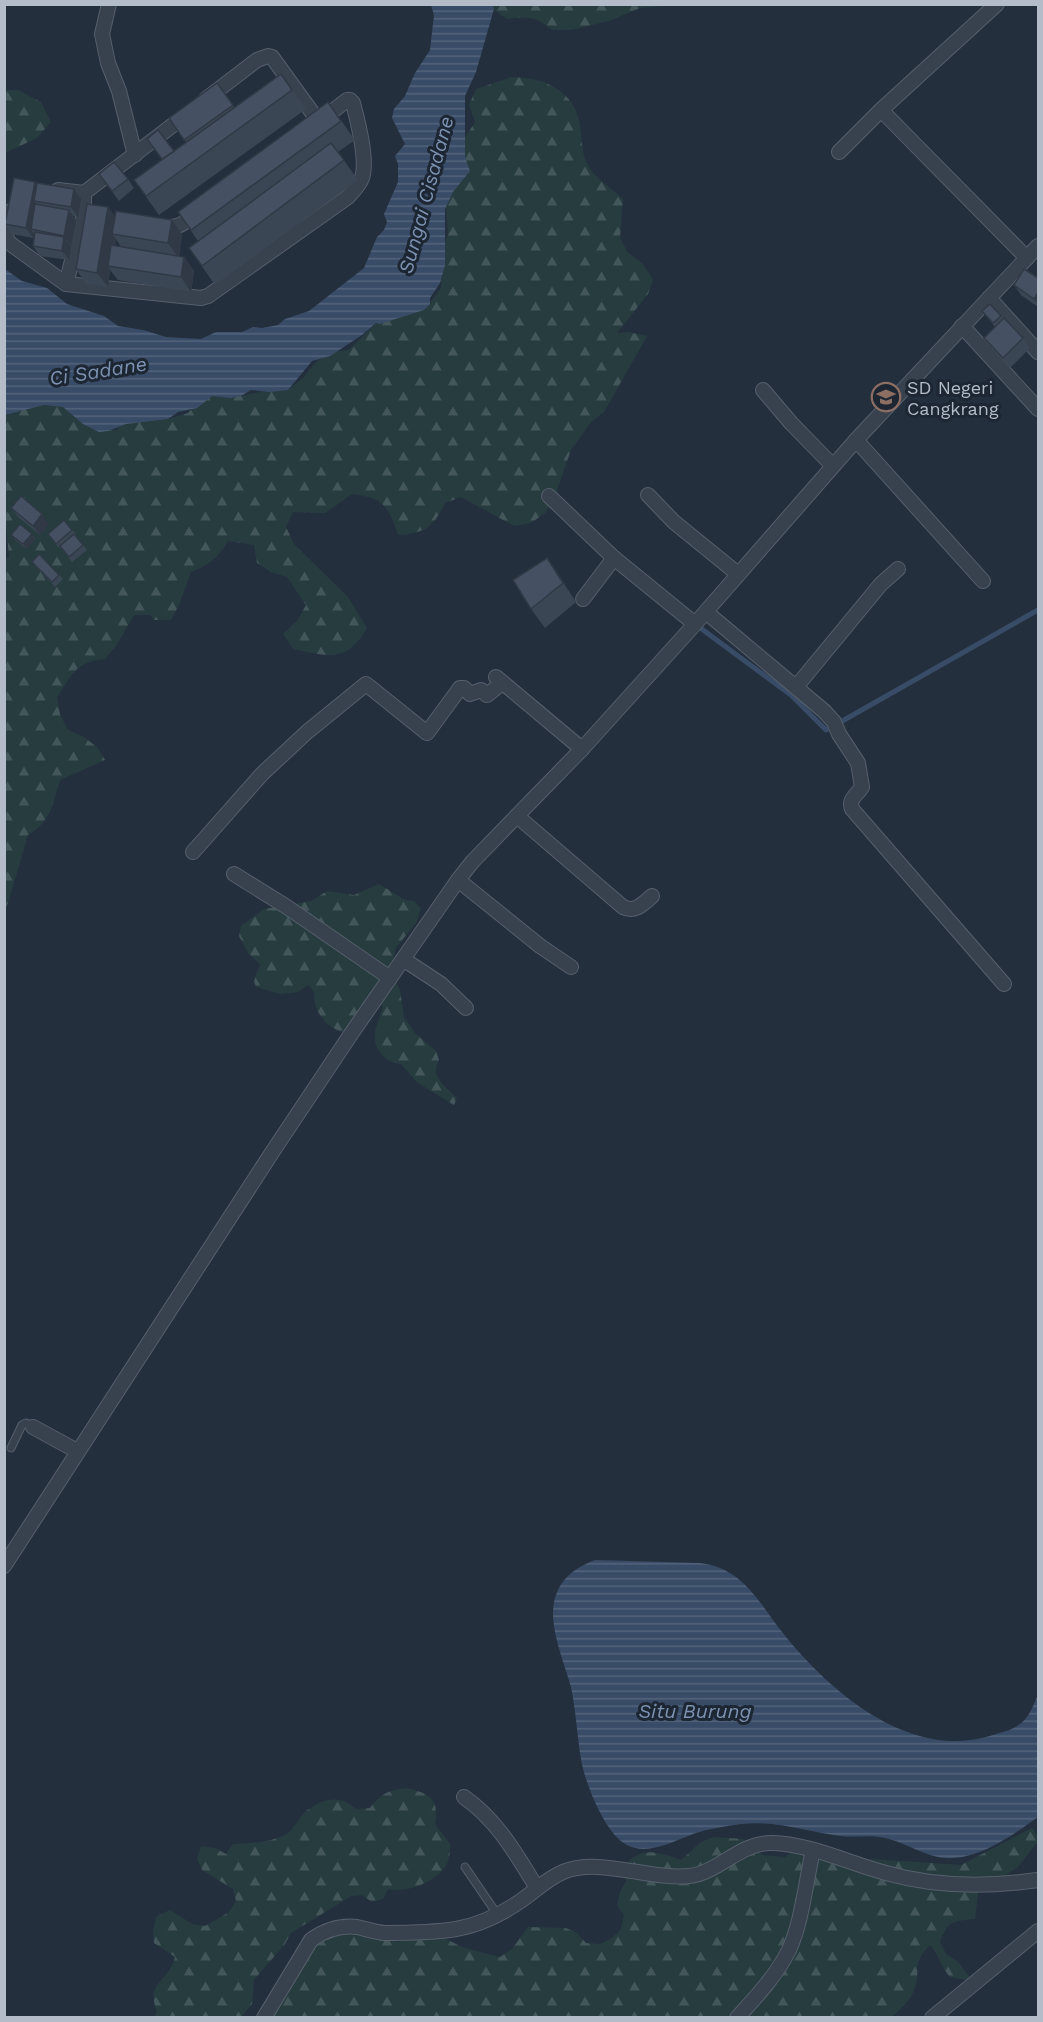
<svg xmlns="http://www.w3.org/2000/svg" width="1043" height="2022" font-family="'Work Sans',sans-serif">
<style>
.forest{fill:url(#forest-firs)}
.water{fill:url(#water-rules)}
.lines{fill:none;stroke-linecap:round;stroke-linejoin:round}
.stream{stroke:#394c67;stroke-width:5}
.lane-casing{stroke:#565f6c;stroke-width:9}
.street-casing{stroke:#565f6c;stroke-width:16}
.lane{stroke:#38414e;stroke-width:7}
.street{stroke:#38414e;stroke-width:14}
.wall{fill:#3b4654;fill-rule:evenodd}
.shaded-wall{fill:#303945}
.building{fill:#455162;stroke:#303945;stroke-width:1.5}
.labels{text-anchor:middle;dominant-baseline:central;stroke-width:6;stroke-linejoin:round;paint-order:stroke}
.poi-label{font-size:18px;fill:#b4bcc9;stroke:#1d2633;text-anchor:start}
.water-label{font-size:20px;font-style:italic;fill:#7c92b1;stroke:#1d2633}
</style>
<defs>
<pattern id="forest-firs" width="22" height="20" patternUnits="userSpaceOnUse" patternTransform="scale(1.5)"><rect width="22" height="20" fill="#263c3f"/><path d="M5 1l3.5 6h-7zM16 11l3.5 6h-7z" fill="#435659"/></pattern>
<pattern id="water-rules" width="6" height="5" patternUnits="userSpaceOnUse" patternTransform="scale(1.5)"><rect width="6" height="5" fill="#394c67"/><path d="M0 2.5h6" fill="none" stroke="#53647b"/></pattern>
</defs>
<rect width="100%" height="100%" fill="#242f3e"/>
<g class="forest">
<path d="M487 5H672L640 8 609 21 571 30H552C536 16 528 16 507 19Z"/>
<path d="M512 77C545 78 575 90 580 126 582 136 581 149 585 159 591 176 610 187 623 199L620 237 627 252 642 263 653 279 648 294 617 333 628 332 647 336 604 412 591 422 571 450 554 499 545 513 531 523 514 526 461 497 445 503C434 527 424 534 398 535 389 506 382 497 352 494L325 513 293 512 286 527 294 544 348 597 367 628C346 664 328 656 293 649L283 634 297 621 306 605 287 577 271 572 257 563 254 545 228 541C218 558 209 565 191 572L179 605 171 620H154L150 615H134L116 646 105 659C75 662 73 674 57 697L60 714 68 730 84 737 98 748 105 760 60 780C52 806 52 820 28 835L8 903 5 909 4 560 9 557 4 502 5 408 44 405 63 407 96 427 116 430 131 417 168 419 188 413 202 398 221 393 241 396 269 390H288L303 378 315 363 330 352 349 350 376 323 430 303 441 288 442 251 448 234 445 197 461 156 464 139 475 122 469 105 476 89Z"/>
<polygon points="5,90 18,90 41,102 51,122 37,138 5,153"/>
<path d="M379 884 405 900 414 901 421 908 416 923 395 949 392 974 400 990 404 1017 415 1033 436 1051 439 1060C429 1076 445 1086 457 1098L454 1105 418 1083 401 1064C391 1063 386 1060 380 1052 369 1039 378 1023 383 1007L378 999 348 1033C328 1031 313 1012 314 992L308 985 298 992 281 994 256 987 254 981 260 964 248 953 239 936 241 926 264 909 311 901 327 891 354 895Z"/>
<path d="M406 1788C428 1793 440 1798 435 1824L450 1844C450 1852 450 1860 445 1867 434 1883 406 1893 388 1889L383 1899 372 1902 362 1895 351 1896 291 1933 285 1944 254 1980 252 2004 241 2017H154L157 2012C145 1981 168 1984 175 1957L154 1943 153 1931 156 1917 170 1910 192 1924 205 1926 229 1912 236 1901 233 1889 202 1870 197 1859 201 1846 215 1848 226 1854 233 1844C250 1843 272 1843 288 1833 295 1828 299 1817 306 1811 324 1798 340 1794 356 1809L370 1808C380 1794 389 1790 406 1788Z"/>
<path d="M1032 1828 1038 1837V1841L1018 1867 978 1893 975 1919C955 1921 947 1920 940 1942L946 1954 957 1961 973 1981 950 1977C941 1967 939 1955 930 1945 910 1964 922 1972 914 1990 911 2000 899 2010 892 2017L264 2018 322 1939 334 1934 362 1928 386 1940 399 1942 424 1932 438 1935 462 1947 500 1957 512 1949 528 1927 566 1928 577 1933 586 1943 600 1944 612 1938 621 1929 624 1915 617 1905 620 1892 626 1881 623 1868C641 1845 657 1852 681 1860L701 1842 714 1837 743 1839 763 1855 785 1857 808 1842 821 1843 858 1863 871 1859 961 1865Z"/>
</g>
<g class="water">
<polygon points="431,5 493,5 494,9 476,72 465,96 465,157 470,171 453,192 445,209 445,265 440,283 430,298 430,304 424,310 380,324 376,323 362,335 330,356 312,361 288,390 269,392 251,390 241,396 231,398 212,396 197,408 178,412 168,419 126,424 108,431 99,432 83,424 63,407 44,405 5,415 5,269 22,281 47,288 67,304 104,316 118,326 143,330 166,337 201,339 216,332 242,332 253,327 262,328 278,325 285,319 309,311 364,268 377,237 384,230 387,222 384,214 398,182 398,164 395,156 405,144 392,118 394,109 405,96 415,73 430,50 434,15"/>
<path d="M595 1560 699 1563C744 1567 760 1605 786 1637 832 1693 908 1758 986 1737 1018 1728 1026 1727 1038 1694V1817C1014 1834 984 1856 954 1858 929 1860 908 1843 885 1838 871 1834 854 1838 840 1836 807 1832 775 1820 741 1824 725 1826 708 1829 693 1834 674 1841 648 1856 627 1845 605 1834 585 1783 581 1759 577 1735 576 1711 571 1687 564 1661 546 1622 556 1595 563 1576 577 1567 595 1560Z"/>
</g>
<g class="lines">
<g class="stream">
<polyline points="695,624 791,695 826,730 834,726"/>
<polyline points="837,724 1038,610"/>
</g>
<g class="lane-casing">
<g id="lane">
<polyline points="11,1448 22,1425 26,1423 33,1427"/>
<polyline points="465,1867 497,1914"/>
</g>
</g>
<g class="street-casing">
<g id="street">
<polyline points="109,4 102,34 108,63 119,91 135,155"/>
<polyline points="997,4 881,110 1027,258"/>
<polyline points="206,99 257,60 268,56 272,57 319,122"/>
<polyline points="839,152 881,110"/>
<polyline points="58,190 84,193 186,115"/>
<path d="M11 211 6 235 8 242 66 284 201 298 208 296 348 197C353 191 359 186 362 178 368 160 358 122 353 103L350 100H347L320 121"/>
<path d="M160 226C179 230 185 222 199 212"/>
<polyline points="66,284 84,214 84,193"/>
<polyline points="989,298 1038,352"/>
<polyline points="962,326 1038,409"/>
<polyline points="763,390 791,423 833,466"/>
<polyline points="856,440 983,581"/>
<polyline points="648,495 674,522 738,574"/>
<polyline points="549,496 614,558 695,624"/>
<polyline points="583,599 614,558"/>
<path d="M706 612 824 711 834 722 839 734 858 763 862 787C857 795 848 799 852 809L1004 984"/>
<polyline points="496,677 582,749"/>
<polyline points="796,687 881,584 898,569"/>
<path d="M517 816 623 907C635 913 643 904 652 896"/>
<polyline points="193,852 262,774 307,732 366,684 427,733 460,688 464,688 470,694 481,690 487,695 502,683"/>
<polyline points="234,874 287,907 390,978"/>
<polyline points="458,880 540,946 571,967"/>
<polyline points="403,959 441,984 466,1008"/>
<polyline points="33,1427 77,1451"/>
<polyline points="4,1566 273,1151 351,1034 458,880 473,861 582,749 695,624 856,440 1038,246"/>
<path d="M464 1797C498 1821 516 1854 537 1888"/>
<path d="M264 2018 311 1940C325 1930 339 1925 357 1927 366 1929 375 1932 384 1933 408 1933 432 1933 456 1929 479 1925 502 1914 522 1900 535 1891 548 1878 563 1872 599 1857 649 1880 689 1876 718 1873 741 1842 772 1843 811 1844 848 1863 886 1873 935 1887 988 1887 1038 1880"/>
<path d="M737 2018C756 1997 776 1976 789 1950 802 1922 806 1881 813 1850"/>
<polyline points="932,2018 1038,1931"/>
</g>
</g>
<use href="#lane" class="lane"/>
<use href="#street" class="street"/>
</g>
<g class="wall">
<polygon points="281,74 306,109 159,215 134,180 162,159 147,139 174,151 186,142 169,118 217,83 234,107"/>
<polygon points="328,102 355,140 338,152 358,180 215,285 189,248 198,241 178,212"/>
<polygon points="99,174 128,179 134,188 119,201"/>
<polygon points="37,185 81,199 78,217 73,216 76,220 71,246 70,245 71,247 69,260 40,256 33,246 35,236 34,234 33,238 11,234 5,224"/>
<path d="M108 207 115 217 172 220 182 235 179 256 184 257 194 271 191 292 118 280 110 270 108 287 86 284 76 269ZM116 239 121 247 115 246Z"/>
<polygon points="1038,278 1038,307 1021,295 1014,285"/>
<polygon points="982,311 1001,316 1023,338 1030,348 1010,368 991,348 984,338 995,327"/>
<polygon points="11,508 49,524 40,535 18,517"/>
<polygon points="72,530 76,534 75,535 87,550 72,562 60,547 59,548 48,534"/>
<polygon points="32,534 35,539 27,549 15,540 11,535"/>
<polygon points="32,562 59,575 63,579 55,587 35,566"/>
<polygon points="560,577 576,602 545,628 531,609"/>
</g>
<g class="shaded-wall">
<polygon points="35,182 42,192 34,201 39,208 31,229 34,234 33,238 26,228"/>
<polygon points="74,189 81,199 78,217 71,207"/>
<polygon points="108,207 119,222 112,234 116,239 111,266 108,266 110,270 108,287 97,273"/>
<polygon points="69,210 76,220 71,246 64,236"/>
<polygon points="172,220 182,235 178,257 168,243"/>
<polygon points="64,237 71,247 69,260 62,251"/>
<polygon points="184,257 194,271 191,292 181,277"/>
<polygon points="1038,292 1038,304 1034,299"/>
<polygon points="42,514 49,524 40,535 33,526"/>
<polygon points="32,534 35,539 27,549 23,544"/>
<polygon points="547,558 560,577 576,602 563,583"/>
</g>
<g class="building">
<polygon points="281,74 292,90 146,196 134,180"/>
<polygon points="217,83 233,105 184,140 169,118"/>
<polygon points="328,102 341,121 191,230 178,212"/>
<polygon points="158,130 174,151 162,159 147,139"/>
<polygon points="331,143 344,160 202,266 189,248"/>
<polygon points="114,162 128,179 112,191 99,174"/>
<polygon points="14,178 35,182 26,228 5,224"/>
<polygon points="37,183 74,189 71,207 34,201"/>
<polygon points="35,204 69,210 64,236 31,229"/>
<polygon points="87,204 108,207 97,273 76,269"/>
<polygon points="116,211 172,220 168,243 112,234"/>
<polygon points="35,232 64,237 62,251 33,246"/>
<polygon points="111,245 184,257 181,277 108,266"/>
<polygon points="1024,269 1038,278 1038,292 1034,299 1014,285"/>
<polygon points="990,304 1001,316 993,323 982,311"/>
<polygon points="1004,318 1023,338 1003,358 984,338"/>
<polygon points="21,496 42,514 33,526 11,508"/>
<polygon points="64,520 72,530 56,544 48,534"/>
<polygon points="20,524 32,534 23,544 11,535"/>
<polygon points="74,534 83,545 69,557 60,546"/>
<polygon points="39,554 59,575 52,582 32,562"/>
<polygon points="547,558 563,583 531,609 513,580"/>
</g>
<defs>
<g id="school-ring" transform="scale(1.5)"><circle r="9.5" fill="#1d2633" stroke="#8d6e63" stroke-width="1.5"/><path d="M0-5L7-2L0 1L-7-2ZM-4 1L0 2.5L4 1V4Q0 6-4 4Z" fill="#8d6e63"/></g>
</defs>
<g fill-rule="evenodd">
<use href="#school-ring" x="886" y="397"/>
</g>
<g class="labels">
<g class="poi-label">
<text x="907" y="387">SD Negeri<tspan x="907" dy="21">Cangkrang</tspan></text>
</g>
<g class="water-label">
<text transform="translate(426 195) rotate(-75)">Sungai Cisadane</text>
<text transform="translate(98 371) rotate(-9)">Ci Sadane</text>
<text x="695" y="1711">Situ Burung</text>
</g>
</g>
<rect width="1043" height="2022" fill="none" stroke="#b4bcc9" stroke-width="12"/>
</svg>
